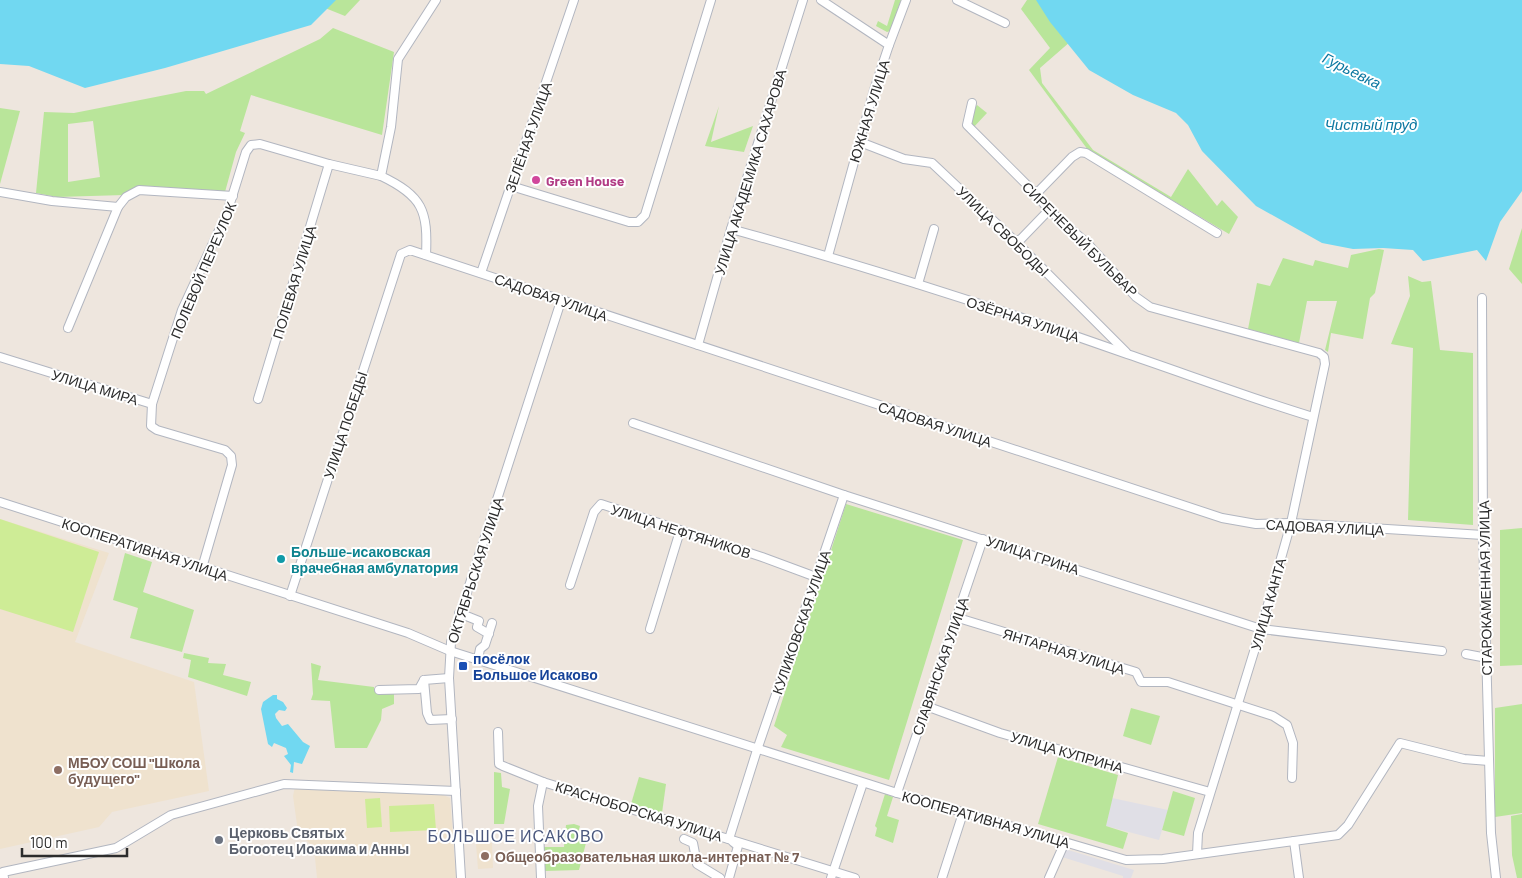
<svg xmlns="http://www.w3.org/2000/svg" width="1522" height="878" font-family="Barlow,sans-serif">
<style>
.industrial{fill:#e0dfe6}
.education{fill:#efe2ce}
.green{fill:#b9e59a;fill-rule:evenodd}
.pitch{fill:#ceec96}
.water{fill:#71d8f1}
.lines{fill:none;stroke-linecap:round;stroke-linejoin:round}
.minor-casing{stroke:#b2b6c0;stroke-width:10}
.minor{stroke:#fff;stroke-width:8}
.hotel-dot{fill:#d1479c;stroke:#fff;stroke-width:2}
.culture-dot{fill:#0f9aa8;stroke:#fff;stroke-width:2}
.transit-dot{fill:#1a4fb4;stroke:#fff;stroke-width:2}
.education-dot{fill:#8d6e63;stroke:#fff;stroke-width:2}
.worship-dot{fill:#6b7280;stroke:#fff;stroke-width:2}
.labels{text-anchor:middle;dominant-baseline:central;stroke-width:4;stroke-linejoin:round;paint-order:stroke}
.street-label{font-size:14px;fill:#2c2c2c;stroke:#fff}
.hotel-label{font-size:14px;font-weight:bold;fill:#b23c85;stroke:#fff;text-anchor:start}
.culture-label{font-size:14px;font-weight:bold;fill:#0d838f;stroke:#fff;text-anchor:start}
.transit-label{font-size:14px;font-weight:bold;fill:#164399;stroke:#fff;text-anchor:start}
.education-label{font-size:14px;font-weight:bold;fill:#785e54;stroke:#fff;text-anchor:start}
.worship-label{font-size:14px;font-weight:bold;fill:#5b616d;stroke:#fff;text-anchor:start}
.water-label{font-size:15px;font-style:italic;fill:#0c78a1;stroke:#fff}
.quarter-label{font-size:16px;letter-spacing:1px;fill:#4b587e;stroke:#fff}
</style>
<rect width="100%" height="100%" fill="#eee6de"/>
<g class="industrial">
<polygon points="1112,798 1168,810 1159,840 1106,826"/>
<polygon points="1065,849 1134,870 1131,878 1123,878 1123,876 1062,857"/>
</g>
<g class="education">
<polygon points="0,519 109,553 75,642 194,682 209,791 112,812 99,827 0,849"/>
<polygon points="295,787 439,793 450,798 456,878 317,878 314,848 298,832 293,796"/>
<polygon points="492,843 493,868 478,869 476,844"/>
</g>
<g class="green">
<polygon points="329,0 360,0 345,16 320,6"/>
<polygon points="895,0 901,0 890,31 887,32 876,26 878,21 887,26"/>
<polygon points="1027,0 1039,0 1071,41 1040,68 1042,83 1093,150 1171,197 1188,169 1217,206 1222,200 1238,217 1229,234 1088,150 1029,70 1050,48 1021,9"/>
<path d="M333 28 394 52 382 135 251 95 240 131 245 133 236 152 225 192 57 197 36 193 44 112 74 113 186 91H204L206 94 320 39ZM93 121 100 177 68 182V124Z"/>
<polygon points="977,105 987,113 972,129 963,120"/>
<polygon points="719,106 711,142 753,126 744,152 705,146"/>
<polygon points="0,108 20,111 0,184"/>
<polygon points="1522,228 1522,284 1509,269"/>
<polygon points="1379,249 1384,250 1375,293 1370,298 1363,339 1331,333 1328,352 1325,350 1337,301 1307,301 1299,343 1248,329 1257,283 1270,286 1283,258 1313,266 1315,260 1348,268 1351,255"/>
<polygon points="1408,276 1422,282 1431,281 1440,350 1473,353 1473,525 1408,520 1413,348 1391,344 1410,296"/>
<polygon points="846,504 963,540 889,780 781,747 787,735 774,726"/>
<polygon points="1522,528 1522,665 1500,666 1500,530"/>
<polygon points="125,553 152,562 143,592 194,610 182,652 130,638 138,608 113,600"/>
<polygon points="184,653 209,658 208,663 226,664 223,675 251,682 247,696 188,677 191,660 183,658"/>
<polygon points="311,663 321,666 318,680 374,687 374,691 394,691 394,704 382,709 381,720 367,748 335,748 330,701 311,700 313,694"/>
<polygon points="1522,704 1522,813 1495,817 1495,708"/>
<polygon points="1131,708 1160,716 1151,745 1123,736"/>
<polygon points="1058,757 1118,775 1106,826 1128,833 1123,849 1038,824"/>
<polygon points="494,772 501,773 502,787 510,789 504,824 494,824"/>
<polygon points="639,777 666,784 662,813 631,804"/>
<polygon points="1173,791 1195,798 1184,836 1162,830"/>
<polygon points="885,794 893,797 887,816 899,820 893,843 875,836 877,828 875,826"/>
<polygon points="1522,814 1522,878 1517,878 1512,855 1511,816"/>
<polygon points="574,824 580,826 577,836 587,839 579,870 545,871 544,847 564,847 566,825"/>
</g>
<g class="pitch">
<polygon points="0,519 99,552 73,632 0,609"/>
<polygon points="380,798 382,827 367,828 365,799"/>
<polygon points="434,804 436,830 390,832 389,806"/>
</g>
<g class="water">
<polygon points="0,0 336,0 311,25 165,68 85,88 29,66 0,64"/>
<polygon points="1036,0 1522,0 1522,191 1500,222 1486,261 1477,250 1423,261 1413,250 1383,248 1353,249 1322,243 1256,206 1202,151 1188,125 1176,113 1133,95 1089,70 1050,22"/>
<polygon points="273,695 277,695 277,699 283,702 287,708 285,711 279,710 275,714 276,718 282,726 288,724 303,742 310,746 302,764 294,762 293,773 290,772 291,765 284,756 288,754 286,748 274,743 272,747 268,744 261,709 263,702"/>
</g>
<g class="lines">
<g class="minor-casing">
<g id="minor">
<polyline points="821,0 889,45 874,90 828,256"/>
<polyline points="957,0 1005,23"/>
<polyline points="889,45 906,0"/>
<polyline points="972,103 967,125 1036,194 1049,210 1088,244 1136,297 1150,307 1319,353 1324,357 1325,364 1291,523 1261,629 1198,833 1197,854"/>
<polyline points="860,142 904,159 932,163 1015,241 1126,352"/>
<polyline points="511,186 629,222 638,222 645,215 711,0"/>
<polyline points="0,192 52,201 118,207"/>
<polyline points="1036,194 1072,157 1080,152 1086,153 1217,233"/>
<path d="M731 229C865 266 997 308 1127 354 1189 375 1250 398 1313 417"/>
<polyline points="1015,241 1021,239 1049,210"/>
<path d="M426 255C428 211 423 196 381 176L391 127 398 59 436 0"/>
<polyline points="481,273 574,0"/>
<polyline points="918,284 934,229"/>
<polyline points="1482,298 1483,535 1491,833 1496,878"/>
<polyline points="68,328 118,207 126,197 139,190 233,196"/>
<polyline points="698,345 731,229 803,0"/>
<polyline points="0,357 152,404"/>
<polyline points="258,399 329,164"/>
<polyline points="633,423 844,495 1261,629 1442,651"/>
<polyline points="0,502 408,633 450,651 897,793 1126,860 1163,859 1338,835 1348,825 1400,743 1464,759 1489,761"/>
<polyline points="202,568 232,465 231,456 225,450 157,430 151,426 152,404 182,310 227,213 246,152 251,145 260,144 329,164 381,176"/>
<polyline points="570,585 594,512 601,504 762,557 816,577"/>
<polyline points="290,596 401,254 410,250 1222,518 1256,524 1291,523 1483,535"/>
<polyline points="459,613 479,621 477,627 489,634"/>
<polyline points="955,617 1136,672 1141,682 1168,682 1273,716 1287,725 1293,743 1292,778"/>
<polyline points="650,629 680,531"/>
<polyline points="1466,654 1487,658"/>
<polyline points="478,659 480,649 485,645 492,623"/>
<polyline points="449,678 424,680 427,713 430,720 452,719"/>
<polyline points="379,690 419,689 424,680"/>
<polyline points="926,706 1000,733 1210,792"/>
<polyline points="498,732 499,764 503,766 543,782 855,878"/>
<polyline points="897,793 983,539"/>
<polyline points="684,839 693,843 697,864 720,878"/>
<polyline points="729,839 757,750 844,495"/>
<polyline points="1294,841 1299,878"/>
<polyline points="4,878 3,872 116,848 171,815 284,784 456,791"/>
<polyline points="461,878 449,678 451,642 561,301"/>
<polyline points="541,878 538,806 543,782"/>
<polyline points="729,878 738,846 733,842"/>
<polyline points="831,878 863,783"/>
<polyline points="942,878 963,813"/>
<polyline points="1049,878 1065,842"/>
</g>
</g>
<use href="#minor" class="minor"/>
</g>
<circle class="hotel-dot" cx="536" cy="180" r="5"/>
<circle class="culture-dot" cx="281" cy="559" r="5"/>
<rect class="transit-dot" x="458" y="661" width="10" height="10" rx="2.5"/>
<g class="education-dot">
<circle cx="58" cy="770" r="5"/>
<circle cx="485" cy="856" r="5"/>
</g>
<circle class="worship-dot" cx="219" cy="840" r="5"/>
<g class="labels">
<g class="street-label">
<text transform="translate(869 111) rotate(-73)">ЮЖНАЯ УЛИЦА</text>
<text transform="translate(528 137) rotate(-71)">ЗЕЛЁНАЯ УЛИЦА</text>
<text transform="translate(750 172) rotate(-73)">УЛИЦА АКАДЕМИКА САХАРОВА</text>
<text transform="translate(1003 231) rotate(44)">УЛИЦА СВОБОДЫ</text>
<text transform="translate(1080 239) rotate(45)">СИРЕНЕВЫЙ БУЛЬВАР</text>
<text transform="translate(203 270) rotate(-67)">ПОЛЕВОЙ ПЕРЕУЛОК</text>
<text transform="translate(294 282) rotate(-73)">ПОЛЕВАЯ УЛИЦА</text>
<text transform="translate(551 297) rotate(19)">САДОВАЯ УЛИЦА</text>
<text transform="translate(1023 319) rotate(18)">ОЗЁРНАЯ УЛИЦА</text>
<text transform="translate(95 387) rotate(17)">УЛИЦА МИРА</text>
<text transform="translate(935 424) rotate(18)">САДОВАЯ УЛИЦА</text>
<text transform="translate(345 425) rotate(-72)">УЛИЦА ПОБЕДЫ</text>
<text transform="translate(1325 527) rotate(3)">САДОВАЯ УЛИЦА</text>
<text transform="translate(681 531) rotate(18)">УЛИЦА НЕФТЯНИКОВ</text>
<text transform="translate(145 549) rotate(18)">КООПЕРАТИВНАЯ УЛИЦА</text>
<text transform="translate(1033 555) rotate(18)">УЛИЦА ГРИНА</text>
<text transform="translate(475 570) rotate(-72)">ОКТЯБРЬСКАЯ УЛИЦА</text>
<text transform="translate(1485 588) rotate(-91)">СТАРОКАМЕННАЯ УЛИЦА</text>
<text transform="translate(1268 604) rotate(-74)">УЛИЦА КАНТА</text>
<text transform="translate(801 622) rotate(-71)">КУЛИКОВСКАЯ УЛИЦА</text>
<text transform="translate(1064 651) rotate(17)">ЯНТАРНАЯ УЛИЦА</text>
<text transform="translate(940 666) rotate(-71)">СЛАВЯНСКАЯ УЛИЦА</text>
<text transform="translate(1067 752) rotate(16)">УЛИЦА КУПРИНА</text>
<text transform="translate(639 811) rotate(17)">КРАСНОБОРСКАЯ УЛИЦА</text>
<text transform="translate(986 819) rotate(16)">КООПЕРАТИВНАЯ УЛИЦА</text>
</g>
<g class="hotel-label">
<text x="546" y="180">Green House</text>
</g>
<g class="culture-label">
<text x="291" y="551">Больше-исаковская<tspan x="291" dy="16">врачебная амбулатория</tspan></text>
</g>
<g class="transit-label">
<text x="473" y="658">посёлок<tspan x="473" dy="16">Большое Исаково</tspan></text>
</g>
<g class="education-label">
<text x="68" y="762">МБОУ СОШ "Школа<tspan x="68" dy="16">будущего"</tspan></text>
<text x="495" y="856">Общеобразовательная школа-интернат № 7</text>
</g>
<g class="worship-label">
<text x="229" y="832">Церковь Святых<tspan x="229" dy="16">Богоотец Иоакима и Анны</tspan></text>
</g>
<g class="water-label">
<text transform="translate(1352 70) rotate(26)">Гурьевка</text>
<text x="1371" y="124">Чистый пруд</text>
</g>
<g class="quarter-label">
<text x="516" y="835">БОЛЬШОЕ ИСАКОВО</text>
</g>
</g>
<path d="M22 848v8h105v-8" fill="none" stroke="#2c2c2c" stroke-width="2.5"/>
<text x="30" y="848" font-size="15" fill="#2c2c2c" stroke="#ffffff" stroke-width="4" paint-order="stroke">100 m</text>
</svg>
